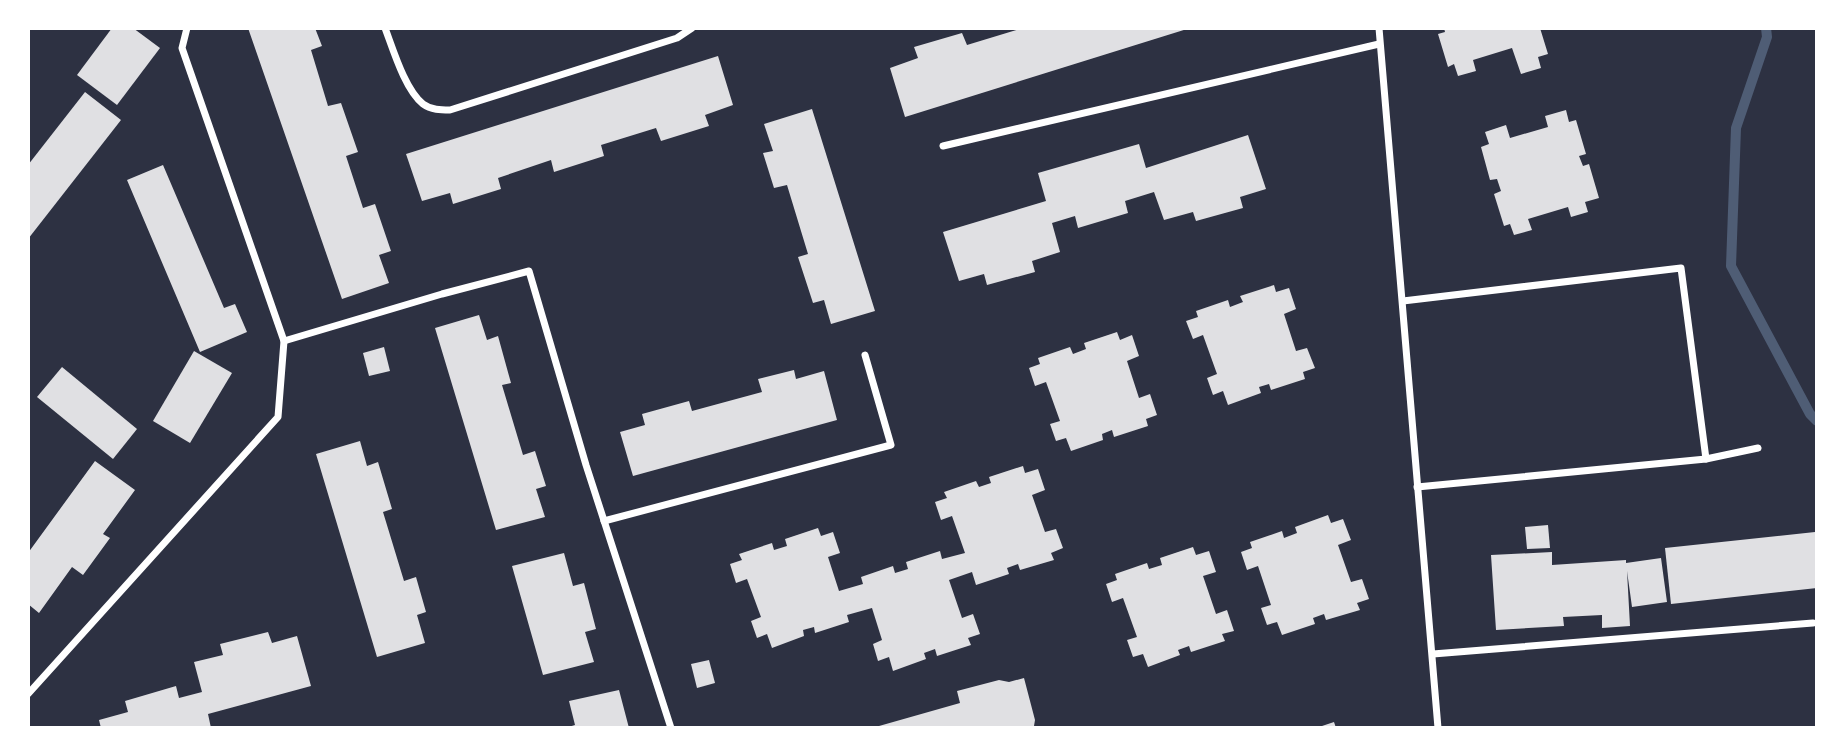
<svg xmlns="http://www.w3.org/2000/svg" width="1845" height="756" font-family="Lato,sans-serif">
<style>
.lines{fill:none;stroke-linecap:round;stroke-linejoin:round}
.stream{stroke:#4f5d75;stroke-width:10}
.building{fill:#e0e0e3}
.minor{stroke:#fff;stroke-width:7}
</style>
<rect width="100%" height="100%" fill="#2d3142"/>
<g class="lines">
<polyline class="stream" points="1766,28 1767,37 1736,128 1731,266 1810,414 1817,421"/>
</g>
<g class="building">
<polygon points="112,28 133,28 160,48 117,105 77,75"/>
<polygon points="248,28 315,28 322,46 311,50 328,106 341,103 358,152 346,156 363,208 375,204 391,251 379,255 389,283 342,299"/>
<polygon points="1023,28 1187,28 1187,29 905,117 890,68 918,58 914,47 962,33 967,45"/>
<polygon points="1444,28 1540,28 1548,54 1538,57 1541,68 1521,74 1512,48 1473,60 1476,71 1458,76 1454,64 1448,67 1438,34 1445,32"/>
<polygon points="718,56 733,105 705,115 709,126 661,141 656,128 601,145 604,156 554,172 551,160 498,178 501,189 453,204 450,193 422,201 406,154"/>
<polygon points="85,92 121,120 28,239 28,165"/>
<polygon points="812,109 875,311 831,324 824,300 813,303 798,257 808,254 787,185 774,188 763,153 773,151 764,124"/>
<polygon points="1566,110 1569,122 1576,120 1586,154 1579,156 1583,166 1589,164 1599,198 1585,202 1588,212 1571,217 1568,207 1528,219 1532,230 1514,235 1510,224 1504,226 1494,194 1501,191 1497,179 1490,180 1481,147 1489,144 1485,132 1506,125 1510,138 1548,127 1545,116"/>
<polygon points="1248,135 1266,189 1240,197 1243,208 1196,221 1193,212 1164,220 1154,192 1125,201 1128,213 1078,228 1075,216 1052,223 1060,252 1032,261 1035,272 987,285 984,274 959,281 943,232 1046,201 1038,173 1139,144 1146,168"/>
<polygon points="163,165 224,308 235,304 247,332 200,352 127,180"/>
<polygon points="1274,285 1276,292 1289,288 1296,309 1284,314 1296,351 1307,348 1315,368 1303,372 1305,379 1271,390 1269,384 1259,387 1261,393 1228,405 1223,391 1213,395 1207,378 1217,374 1203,335 1193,339 1186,321 1198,317 1196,311 1228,300 1230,307 1243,302 1240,296"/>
<polygon points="479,315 487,340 498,336 511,383 502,385 523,455 535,451 546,486 536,489 545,517 496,530 435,328"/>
<polygon points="1117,332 1120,340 1132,335 1139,356 1127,361 1139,398 1150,394 1157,415 1146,419 1148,426 1114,437 1112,430 1102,434 1103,440 1071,451 1066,438 1056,441 1050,424 1060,421 1046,382 1035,386 1029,368 1040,364 1038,358 1070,347 1073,354 1086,349 1084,343"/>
<polygon points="384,347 390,371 369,376 363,353"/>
<polygon points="194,351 232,373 190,443 153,421"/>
<polygon points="62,367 137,429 113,459 37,397"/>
<polygon points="794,370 796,379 824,371 837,420 633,476 620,432 645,425 642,414 689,401 692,411 762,392 758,379"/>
<polygon points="360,441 367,466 378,462 392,509 383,512 404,581 416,577 426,612 417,615 425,643 377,657 316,454"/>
<polygon points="95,461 135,490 103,534 110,538 83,575 72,567 39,613 28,604 28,553"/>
<polygon points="1023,466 1025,473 1038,469 1045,490 1032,495 1045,532 1056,529 1063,548 1051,553 1054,560 1020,570 1018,564 1007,568 1009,574 976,585 972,572 949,580 962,618 973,614 980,634 968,638 971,645 937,656 935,649 924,653 926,659 893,671 889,657 878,661 873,644 882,640 872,608 847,615 849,622 815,633 814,627 803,630 804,636 772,648 767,634 757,638 751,621 761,617 747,579 736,583 730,564 742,560 739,554 772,543 774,550 787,546 785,539 818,528 821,536 833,532 840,553 828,557 839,591 863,584 861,577 893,566 895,573 908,569 906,562 940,551 942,559 965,553 952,516 941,520 935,502 947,498 944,492 976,481 979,487 991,483 989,477"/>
<polygon points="1328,515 1331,523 1343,519 1351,540 1338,545 1351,582 1362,579 1369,599 1357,603 1360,610 1326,620 1324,614 1313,618 1315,624 1282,635 1277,622 1267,625 1261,608 1271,605 1258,566 1247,570 1241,552 1252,548 1250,542 1282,531 1284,538 1297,533 1295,527"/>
<polygon points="1548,525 1550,548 1527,549 1525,527"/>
<polygon points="1815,532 1817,588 1671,604 1665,548"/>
<polygon points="1193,547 1196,555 1209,551 1216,572 1203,576 1216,614 1227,610 1234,631 1222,634 1225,641 1191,652 1189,646 1178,650 1180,655 1148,667 1143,654 1133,657 1127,640 1137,637 1123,598 1112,602 1106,584 1117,580 1115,574 1147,563 1149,569 1162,565 1160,558"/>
<polygon points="1552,552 1552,565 1626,560 1626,563 1661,558 1667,602 1632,607 1627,571 1630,626 1602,628 1602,615 1563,617 1564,626 1496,630 1491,555"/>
<polygon points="564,553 573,586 584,583 596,629 585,632 594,662 543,675 512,566"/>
<polygon points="268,632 272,643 297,636 311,686 208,714 211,728 101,728 99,720 128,712 125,701 176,686 179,698 202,692 194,662 223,655 220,644"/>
<polygon points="709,660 715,683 697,688 691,664"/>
<polygon points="1024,678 1035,720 1034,726 1023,728 872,728 960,703 957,691 999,680 1009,682"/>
<polygon points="619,690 629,728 565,728 575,725 569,701"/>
<polygon points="1334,722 1336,728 1316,728"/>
</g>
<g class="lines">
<g class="minor">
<path d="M385 28C393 49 405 90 423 104 431 110 441 110 450 110L677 38 692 28"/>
<polyline points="1379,28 1438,728"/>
<polyline points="943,146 1379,44"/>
<polyline points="1403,301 1681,268 1706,459"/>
<polyline points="284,341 442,294 529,271 586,465 671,728"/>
<polyline points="1417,487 1706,459 1758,448"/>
<polyline points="604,521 891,445 865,355"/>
<polyline points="1433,654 1813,623"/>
<polyline points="28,694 278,417 284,341 182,48 187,28"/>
</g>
</g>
<rect width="1845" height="756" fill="none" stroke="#ffffff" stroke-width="60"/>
</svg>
